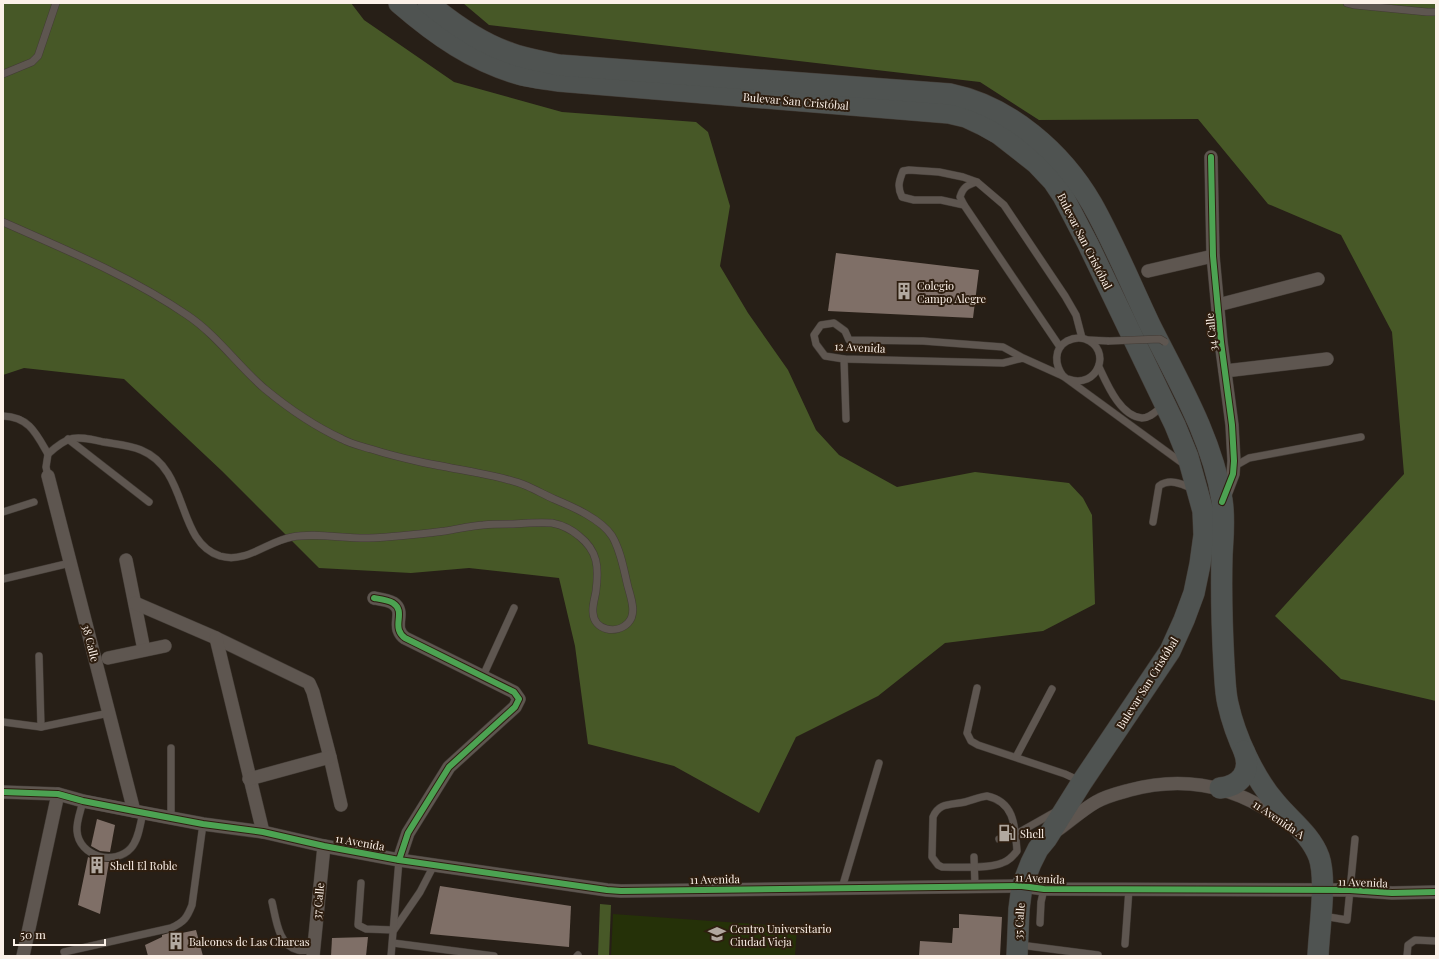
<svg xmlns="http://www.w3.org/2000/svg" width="1439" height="959" font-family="'Playfair Display',serif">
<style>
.green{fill:#253108}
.forest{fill:#475827}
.building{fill:#7f6f67}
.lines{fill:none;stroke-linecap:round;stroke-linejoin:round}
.service-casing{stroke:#423b35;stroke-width:8}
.minor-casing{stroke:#423b35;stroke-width:14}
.primary-casing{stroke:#423b35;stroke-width:22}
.service{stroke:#5e5650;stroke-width:7}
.minor{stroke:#5e5650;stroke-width:13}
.primary{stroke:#4f5351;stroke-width:21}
.service-bridge-casing{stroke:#423b35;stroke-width:8;stroke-linecap:butt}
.service-bridge{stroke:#5e5650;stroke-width:7}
.cycleway-casing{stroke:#2e1e10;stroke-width:8}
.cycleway{stroke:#4ca352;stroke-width:6}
.labels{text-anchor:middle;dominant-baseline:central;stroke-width:4;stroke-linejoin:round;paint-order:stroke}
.street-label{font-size:11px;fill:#fcf1e8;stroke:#2e1e10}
.poi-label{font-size:11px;fill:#fcf1e8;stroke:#2e1e10;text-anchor:start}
</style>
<rect width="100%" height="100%" fill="#271f17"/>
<polygon class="green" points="613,914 797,927 795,956 611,956"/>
<g class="forest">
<polygon points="3,3 351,3 364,20 454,82 562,112 696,122 708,132 730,206 720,266 748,313 788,370 816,430 839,455 897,487 975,472 1069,483 1083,498 1092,515 1095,604 1043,631 945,643 878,696 796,737 759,813 674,766 588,744 575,646 559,578 469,568 411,573 319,568 222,471 124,379 24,368 3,375"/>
<polygon points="463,3 1436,3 1436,701 1341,679 1275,616 1404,474 1392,332 1341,235 1268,204 1198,119 1039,120 980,82 489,25"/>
<polygon points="600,904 611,905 609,956 598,956"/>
</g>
<g class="building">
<polygon points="836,253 979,270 973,318 828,311"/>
<polygon points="97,819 115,825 110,852 100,851 91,846"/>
<polygon points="88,857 98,861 109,862 100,914 78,905"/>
<polygon points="440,886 571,906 569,947 430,934"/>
<polygon points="959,914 1002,917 1000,956 919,956 920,941 952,943 953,928 959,928"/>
<polygon points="196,930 203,956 148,956 145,945 162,937 162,935 176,931 177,934"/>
<polygon points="368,937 366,956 331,956 332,938"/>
</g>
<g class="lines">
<g class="service-casing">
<g id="service">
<polyline points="1347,3 1355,5 1427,12 1436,12"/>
<polyline points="3,74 32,62 38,56 56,3"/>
<path d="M964 205 960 197C963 187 967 185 977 182"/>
<path d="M3 222C66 250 130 276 187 315 217 335 238 366 265 389 288 408 314 426 342 439 351 444 361 446 371 449 402 459 435 465 468 471 488 475 508 478 527 486 536 490 545 495 554 499 573 507 601 519 612 536 621 551 624 571 628 587 631 598 637 614 628 623 616 635 594 630 593 613 592 606 595 598 596 591 599 567 598 551 579 536 571 529 562 525 552 523 539 522 526 523 513 524 503 524 493 524 483 525 470 526 458 529 445 531 420 534 394 537 369 538 345 539 315 532 292 537 268 541 246 564 220 556 175 541 190 470 141 450 130 445 115 444 104 442 75 436 70 434 48 454L46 467 48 476"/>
<polyline points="1088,340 1109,341"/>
<path d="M1060 347 964 205 941 200H914L902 197C897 187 899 181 903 171L909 170 939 172 963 177 977 182 1004 205 1065 296 1076 315 1082 338"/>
<polyline points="1023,358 1003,363 844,359 825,356 816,344 814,335 821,325 834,323 845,331 849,340 923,341 1003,347 1023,358 1063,376"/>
<polyline points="844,359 846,419"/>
<path d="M1099 367C1107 384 1120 416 1142 418 1151 418 1157 410 1163 406"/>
<path d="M1068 379C1098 390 1113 349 1085 339 1079 337 1073 338 1067 341 1053 349 1055 365 1063 376L1185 465"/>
<path d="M3 416C29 417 36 433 48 454"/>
<polyline points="68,439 149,502"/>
<polyline points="1233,467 1249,458 1361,437"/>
<polyline points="3,512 34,502"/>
<path d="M1153 522 1159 486C1170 478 1182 484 1193 489"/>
<polyline points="3,579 70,563"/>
<polyline points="39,656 41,727"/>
<polyline points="483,676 514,608"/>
<polyline points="977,688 967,733 971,741 978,745 1065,774 1080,781"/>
<polyline points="3,722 41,727 109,713"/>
<polyline points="171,748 171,818"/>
<polyline points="1016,757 1052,689"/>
<path d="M987 796C1015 802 1015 827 1017 851 1013 856 1009 861 1002 863 988 869 958 867 942 867L938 865 932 857 933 817C939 802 952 805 965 802 973 800 979 797 987 796Z"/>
<path d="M83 801C81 810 76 822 77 831 79 857 115 866 131 848 139 839 140 824 143 813"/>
<polyline points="999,839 1016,834 1055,812"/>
<polyline points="974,857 975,886"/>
<polyline points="361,883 358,925 366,929 394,930 420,892 434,865"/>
<polyline points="842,888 879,763"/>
<path d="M272 902C276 918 278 946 298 950 302 951 309 950 314 950"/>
<polyline points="1323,916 1347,920 1355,839"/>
<polyline points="1040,923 1041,902 1044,889"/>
<polyline points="393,943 494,956"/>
<polyline points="1125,944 1129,889"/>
<polyline points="1020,945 1098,955"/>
<path d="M64 952 171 928C184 922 187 918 192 905L203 824"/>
<polyline points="391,956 399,860"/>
<polyline points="577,956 578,955 577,956"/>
<polyline points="1407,956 1408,945 1415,940 1436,941"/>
</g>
</g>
<g class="minor-casing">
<g id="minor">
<polyline points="1211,157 1213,256 1221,342 1232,425 1234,461 1233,474 1223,500"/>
<polyline points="1148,271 1213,256"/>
<polyline points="1218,305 1318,279"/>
<polyline points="1225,371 1327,359"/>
<polyline points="48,476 134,811"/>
<polyline points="126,560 144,650"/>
<path d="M374 598C380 599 388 600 393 603 404 610 396 621 399 630 400 633 402 636 405 638L514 692 519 699 515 707 449 767 408 833 399 860"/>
<polyline points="135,603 216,638 309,683 313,692 330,757 341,805"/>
<polyline points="216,638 263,832"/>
<polyline points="108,658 165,646"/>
<polyline points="249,779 330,757"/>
<polyline points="3,792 58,794 83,801 134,811 203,824 263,832 324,846 399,860 607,890 621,891 1022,886 1044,889 1350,890 1392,893 1436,892"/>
<path d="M1056 831C1069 822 1082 810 1096 802 1106 796 1119 793 1130 790 1186 775 1236 786 1282 820"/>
<polyline points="23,956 58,794"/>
<polyline points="313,956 324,846"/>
</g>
</g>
<g class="primary-casing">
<g id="primary">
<path d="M399 3C436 35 474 62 522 75 534 78 547 79 558 81L949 113 966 117 983 125 999 134 1036 163 1053 181 1063 196 1088 244 1175 425 1188 457 1203 511 1204 535 1200 564 1194 593 1184 620 1170 651 1082 782 1047 838 1038 849 1031 863 1022 886 1019 909 1017 956"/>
<path d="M428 3C452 23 480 43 510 53 526 59 542 61 559 65L950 94C1009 106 1062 152 1092 204 1114 243 1131 285 1150 325 1178 381 1212 438 1222 500 1225 519 1223 537 1222 555 1221 592 1222 628 1224 665 1225 678 1225 692 1228 704 1235 736 1254 778 1276 803 1290 820 1311 835 1319 857 1327 880 1319 930 1318 956"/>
<path d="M1220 788C1240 786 1252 772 1244 751"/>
</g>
</g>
<use href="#service" class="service"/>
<use href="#minor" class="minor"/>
<use href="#primary" class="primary"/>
<g class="service-bridge-casing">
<polyline id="service-bridge" points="1109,341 1160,339 1165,342"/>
</g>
<use href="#service-bridge" class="service-bridge"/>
<g class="cycleway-casing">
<g id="cycleway">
<polyline points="1211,157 1213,256 1221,342 1232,425 1234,461 1233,474 1222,502"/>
<path d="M374 598C380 599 388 600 393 603 404 610 396 621 399 630 400 633 402 636 405 638L514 692 519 699 515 707 449 767 408 833 399 860"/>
<polyline points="3,792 58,794 83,801 134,811 203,824 263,832 324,846 399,860 607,890 621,891 1022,886 1044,889 1350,890 1392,893 1436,892"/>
</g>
</g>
<use href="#cycleway" class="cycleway"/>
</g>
<defs>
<g id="building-bare" transform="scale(1.38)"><path d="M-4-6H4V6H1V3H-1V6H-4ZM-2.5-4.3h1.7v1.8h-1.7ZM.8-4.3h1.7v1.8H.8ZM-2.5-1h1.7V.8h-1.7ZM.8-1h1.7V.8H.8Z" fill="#b1a89f" stroke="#2e1e10" stroke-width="2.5" paint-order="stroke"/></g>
<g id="fuel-bare" transform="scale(1.38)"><path d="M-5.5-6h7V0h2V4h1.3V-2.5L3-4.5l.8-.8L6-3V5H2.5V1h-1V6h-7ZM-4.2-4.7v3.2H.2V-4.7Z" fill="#b1a89f" stroke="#2e1e10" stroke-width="2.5" paint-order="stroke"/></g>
<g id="university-bare" transform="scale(1.38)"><path d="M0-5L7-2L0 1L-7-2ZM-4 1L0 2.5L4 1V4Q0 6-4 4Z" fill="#b1a89f" stroke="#2e1e10" stroke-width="2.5" paint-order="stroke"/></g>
</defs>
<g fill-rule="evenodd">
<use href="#building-bare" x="904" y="291"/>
<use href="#fuel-bare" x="1007" y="833"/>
<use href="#building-bare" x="97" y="865"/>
<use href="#university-bare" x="717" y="934"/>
<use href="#building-bare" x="176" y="941"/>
</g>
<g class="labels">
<g class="street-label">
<text transform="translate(796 101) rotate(5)">Bulevar San Cristóbal</text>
<text transform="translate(1085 241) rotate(63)">Bulevar San Cristóbal</text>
<text transform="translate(1211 332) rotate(-96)">34 Calle</text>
<text transform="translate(860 347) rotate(3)">12 Avenida</text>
<text transform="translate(91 643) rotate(76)">38 Calle</text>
<text transform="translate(1147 683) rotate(-58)">Bulevar San Cristóbal</text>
<text transform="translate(1279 819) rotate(34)">11 Avenida A</text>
<text transform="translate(360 842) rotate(10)">11 Avenida</text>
<text transform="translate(1040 878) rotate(3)">11 Avenida</text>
<text transform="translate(715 879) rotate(-1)">11 Avenida</text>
<text transform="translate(1363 882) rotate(2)">11 Avenida</text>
<text transform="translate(318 901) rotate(-84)">37 Calle</text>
<text transform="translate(1019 921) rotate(-86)">35 Calle</text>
</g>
<g class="poi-label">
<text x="917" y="285">Colegio<tspan x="917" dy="13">Campo Alegre</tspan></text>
<text x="1020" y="833">Shell</text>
<text x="110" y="865">Shell El Roble</text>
<text x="730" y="928">Centro Universitario<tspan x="730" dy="13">Ciudad Vieja</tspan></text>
<text x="189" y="941">Balcones de Las Charcas</text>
</g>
</g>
<rect width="1439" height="959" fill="none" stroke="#fcf1e8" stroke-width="8"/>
<path d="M14 939v6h91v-6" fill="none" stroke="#fcf1e8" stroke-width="2"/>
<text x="20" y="939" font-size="12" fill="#fcf1e8" stroke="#2e1e10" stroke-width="3" paint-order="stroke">50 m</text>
</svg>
